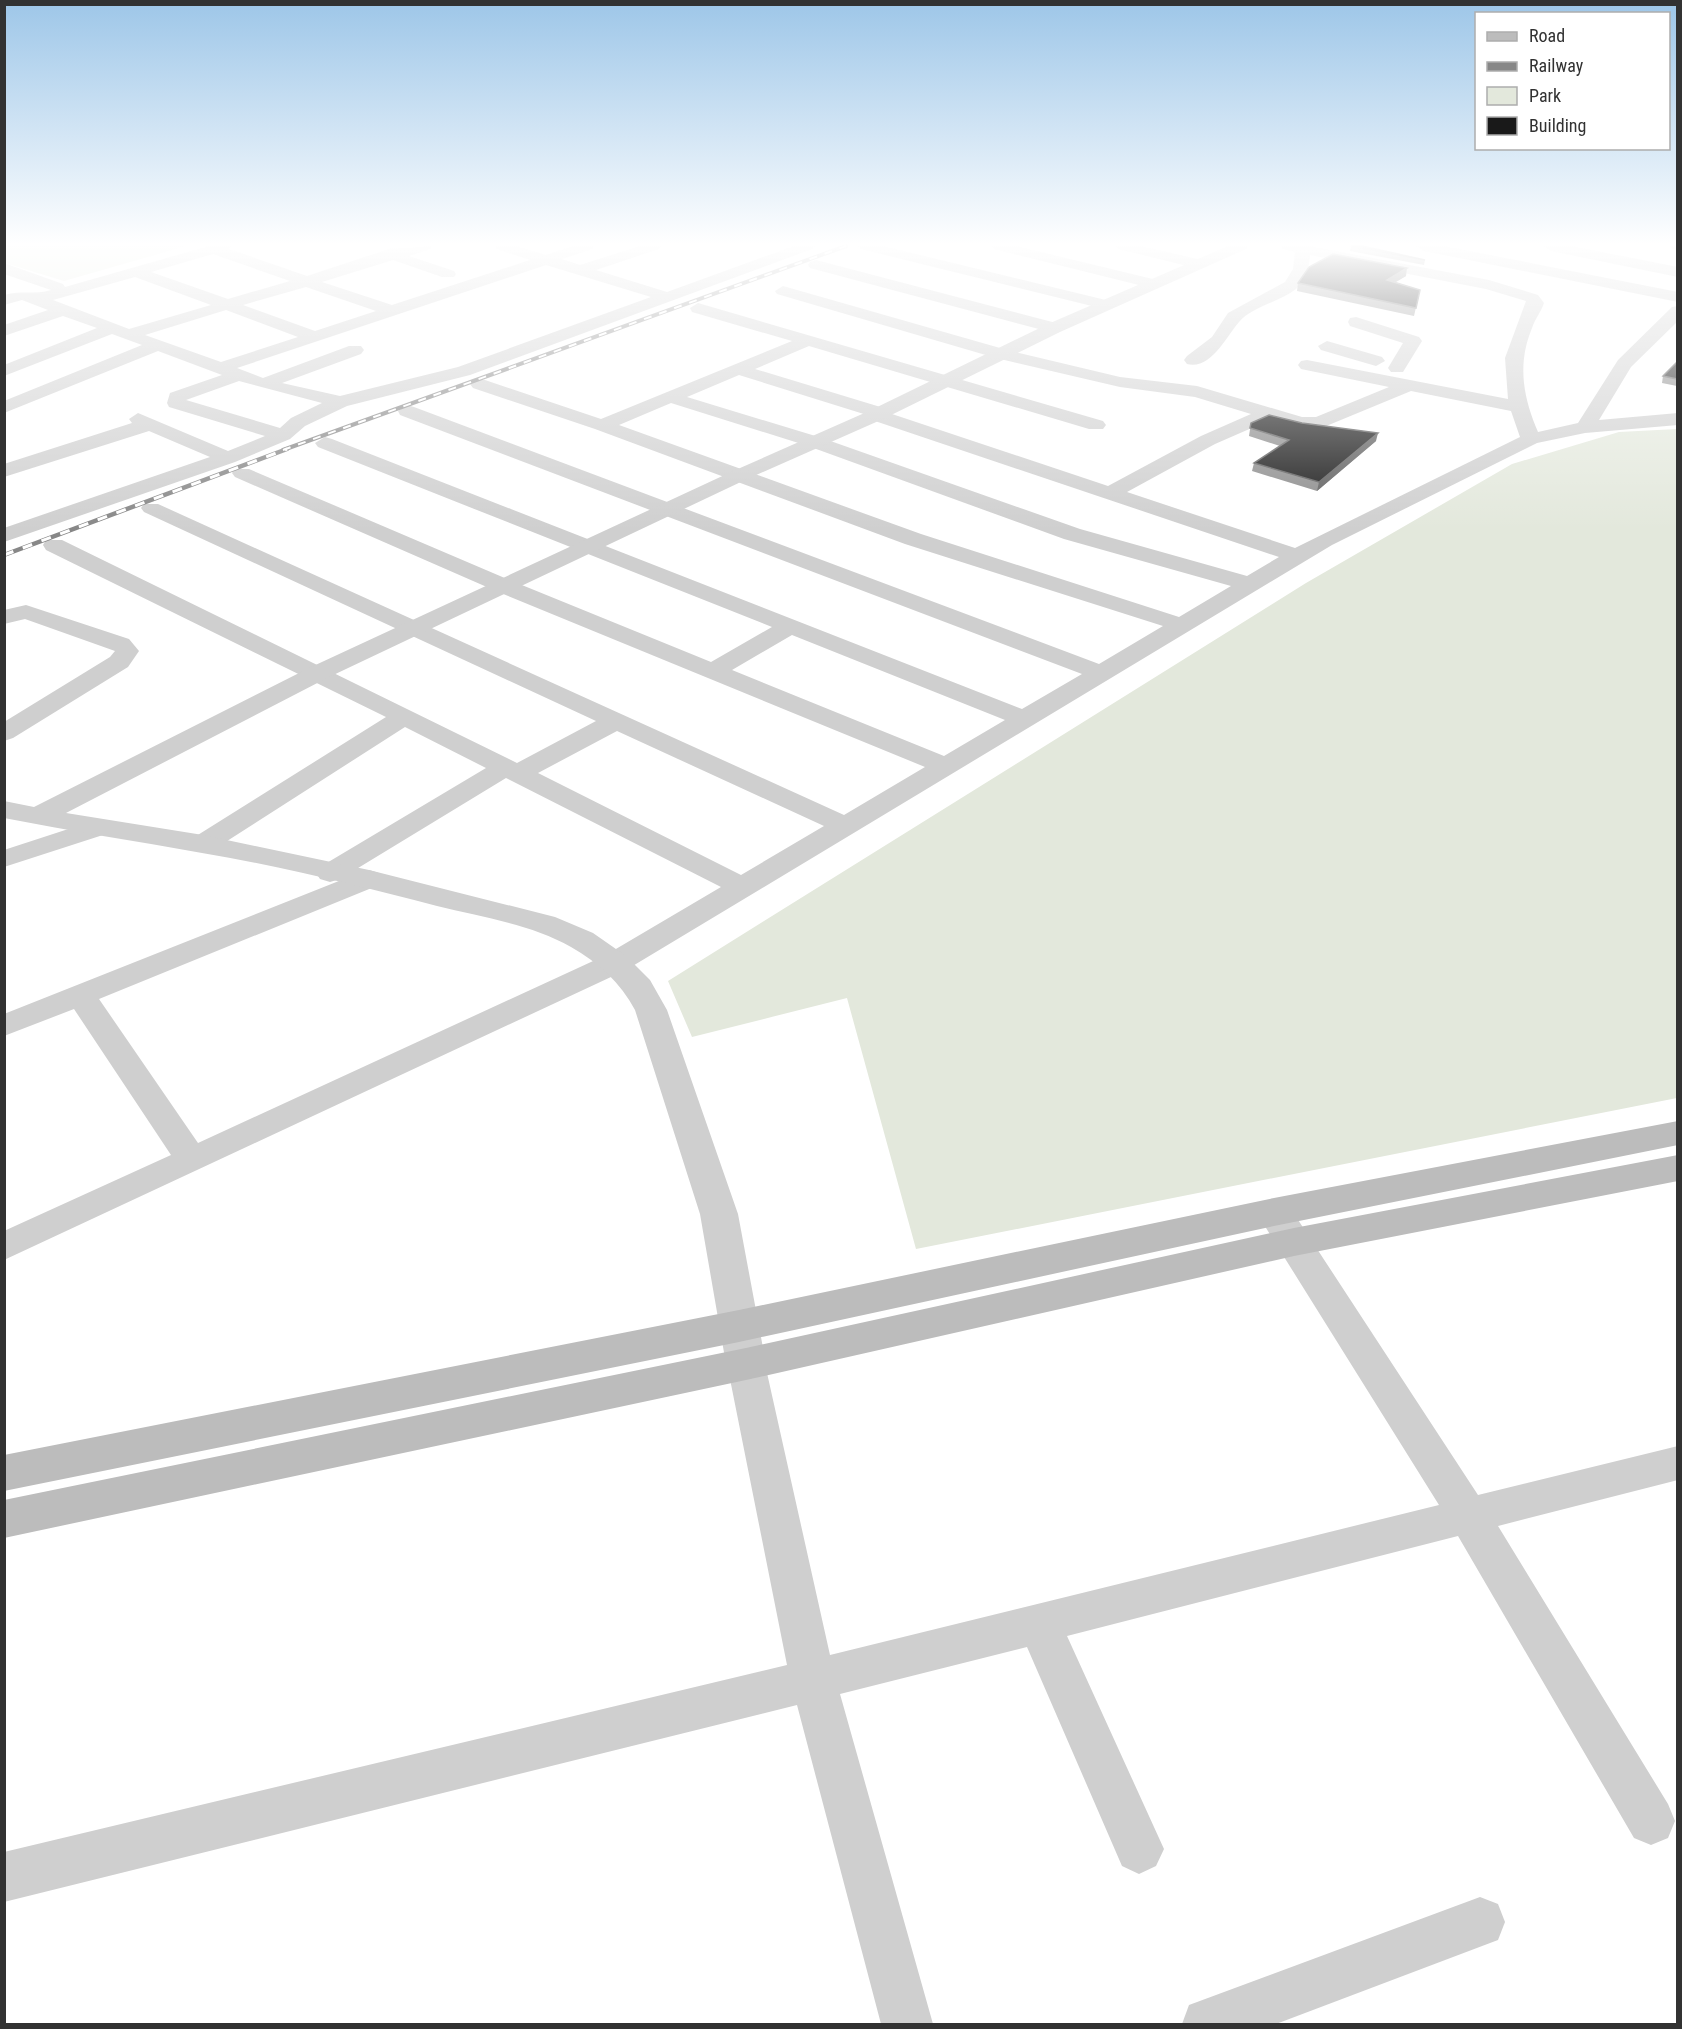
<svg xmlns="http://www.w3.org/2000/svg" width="1682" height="2029" font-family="'Roboto Condensed',sans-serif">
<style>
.green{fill:#e3e8dc}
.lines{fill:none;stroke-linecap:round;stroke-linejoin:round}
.minor{fill:#cfcfcf;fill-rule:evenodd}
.tertiary{fill:#cfcfcf;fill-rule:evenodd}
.secondary{fill:#bcbcbc;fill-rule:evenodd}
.rail-far1-casing{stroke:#878787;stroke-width:4}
.rail-casing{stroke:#878787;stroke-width:4.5}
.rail-far1{stroke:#fff;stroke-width:2;stroke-dasharray:8;stroke-linecap:butt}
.rail{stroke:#fff;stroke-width:3;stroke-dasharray:10;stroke-linecap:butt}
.wall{fill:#8c8c8c}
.shaded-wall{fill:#5e5e5e}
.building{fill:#191919;stroke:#5e5e5e;stroke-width:1.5}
</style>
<rect width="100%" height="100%" fill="#fff"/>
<g class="green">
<polygon points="4,246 186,246 64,281 5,263"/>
<polygon points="1677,429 1677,1098 916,1249 847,998 692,1037 668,981 1306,583 1512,464 1619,432"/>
</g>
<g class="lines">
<g class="minor">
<path d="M209 246H231L229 249 307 276 389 249 432 246 430 249 409 256 454 271 456 274 454 277H442L393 260 322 282 392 305 530 260 497 249 495 246H516L546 255 573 246H594L592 249 562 259 580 265 640 246H661L659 249 596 270 667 292 794 246H815L812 249 470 375 347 406 305 426 290 439 235 462 4 542V528L210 457 149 431 4 477V464L132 423 129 419 138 413 228 451 265 436 169 407 167 403 170 393 222 375 158 351 4 413V401L142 345 112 334 4 376V365L97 328 63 316 4 336V325L48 310 22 300 4 305V295C22 290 35 295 51 290L4 274V263L63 284 65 287ZM213 254 290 281 228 299 151 272ZM546 265 651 297 458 367 340 396 282 383 361 354 364 350 361 346H349L263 378 237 368ZM135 277 211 305 129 329 53 300ZM306 287 376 311 315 331 243 305ZM226 310 298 337 221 362 145 335ZM239 381 322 403 291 418 280 428 186 400Z"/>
<polygon points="858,246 883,246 1114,302 1116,305 1108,310 861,249"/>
<polygon points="991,246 1016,246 1161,281 1163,284 1155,289 994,249"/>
<polygon points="1115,246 1141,246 1206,261 1208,264 1200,269 1118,249"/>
<path d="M1281 246H1309L1489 280 1538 295 1544 303C1541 312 1535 319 1532 328 1517 364 1523 397 1538 432L1578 423 1618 360 1672 307 1678 306V321L1631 367 1599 420 1678 413V425L1585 433 1537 443 1332 545 626 970 4 1260V1231L171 1155 74 1009 4 1036V1014L359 873 369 870 379 873 383 879 379 885 99 999 198 1143 604 956 721 887 506 778 340 879 330 882 320 879 316 873 320 867 486 768 405 727 213 850 203 852 193 850 189 844 193 838 386 717 46 550 43 545 46 540H62L517 763 596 721 144 512 141 508 144 504H158L844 815 925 767 496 591 235 477 232 473 235 469H249L512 581 711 662 772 627 318 447 315 443 325 437 332 439 1022 709 1082 674 400 415 398 411 407 405 414 407 1099 664 1163 626 905 544 595 429 473 388 470 384 473 380H485L601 419 792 341 692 312 690 308 698 303 1103 421 1106 425 1103 429H1089L809 346 755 369 887 409 889 413 1108 486 1201 436 1251 414 1195 397 1120 387 996 358 777 294 775 291 783 286 1007 350 1120 377 1197 386 1302 417H1316L1389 387 1301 369 1298 365 1301 361 1307 360 1508 399 1505 358 1526 301 1486 289 1310 255C1309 267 1306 280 1296 289 1280 302 1253 306 1239 322 1226 337 1211 370 1187 364L1184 360 1187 356 1212 337 1228 313 1285 282 1293 269 1295 252 1283 249ZM739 375 867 415 869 419 1279 557 1247 576 1080 529 822 438 687 397ZM1411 391 1511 411 1520 437 1295 548 1127 492 1215 444 1270 420 1301 429H1319ZM671 403 808 446 1064 539 1231 586 1179 617 921 534 619 425ZM792 635 1005 720 944 756 732 670ZM617 731 824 826 741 875 538 773Z"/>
<polygon points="1416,246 1444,246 1678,292 1678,302 1424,251"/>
<polygon points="1543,246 1571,246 1678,267 1678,277 1551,251"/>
<polygon points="1668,246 1678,246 1678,251"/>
<polygon points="816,260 1060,324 1062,328 1054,333 810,268 808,265 810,262"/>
<polygon points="1356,317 1419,337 1422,341 1403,372 1391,372 1388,368 1403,343 1350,326 1348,322 1350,318"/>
<polygon points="1327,341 1382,357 1385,361 1376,366 1321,350 1318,346"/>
<polygon points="26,605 129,639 139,651 128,667 13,738 4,741 4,722 110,657 115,651 25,619 4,624 4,610"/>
<polygon points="96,820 106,822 110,828 106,834 4,867 4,850"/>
<polygon points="1274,1199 1287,1203 1478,1495 1678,1446 1678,1480 1498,1526 1668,1804 1675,1821 1668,1838 1651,1845 1634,1838 1458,1536 1067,1636 1164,1849 1156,1866 1139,1874 1122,1866 1027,1647 840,1694 933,2024 881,2024 797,1705 4,1902 4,1852 787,1665 727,1364 732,1353 746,1349 760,1353 765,1364 830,1655 1439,1505 1256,1212 1261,1203"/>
<polygon points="1480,1897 1498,1904 1505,1922 1498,1940 1276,2024 1182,2024 1189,2005"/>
</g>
<path class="tertiary" d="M1228 246H1248L1246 249 1060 332 883 419 745 480 327 678 66 813 203 835 369 870 555 917 593 933 626 956 650 980 667 1010 738 1214 766 1364 760 1375 746 1380 732 1375 726 1364 700 1214 635 1010C621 983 598 962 571 947 531 924 481 917 437 906 359 886 280 866 202 853 136 841 70 831 4 818V801L34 807 309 668 731 472 869 411 1048 324Z"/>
<g class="secondary">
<polygon points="1678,1121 1678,1145 1274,1226 739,1342 4,1491 4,1455 739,1310 1274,1198"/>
<polygon points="1678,1155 1678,1181 1294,1256 746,1380 4,1538 4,1500 746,1348 1294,1228"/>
</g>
<g class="rail-far1-casing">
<polyline id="rail-far1" points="283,450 846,246"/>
</g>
<g class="rail-casing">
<polyline id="rail" points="4,555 287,449"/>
</g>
<use href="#rail-far1" class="rail-far1"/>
<use href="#rail" class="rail"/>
</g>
<g class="wall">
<polygon points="1351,246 1425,260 1424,265 1350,251"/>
<polygon points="1406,276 1395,282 1420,290 1414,316 1297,291 1298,283"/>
<polygon points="1677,362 1677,386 1662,383 1663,376"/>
<polygon points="1251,423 1376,441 1317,491 1252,471 1254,463 1280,446 1249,436"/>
</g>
<g class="shaded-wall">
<polygon points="1407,268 1406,276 1386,288 1387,280"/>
<polygon points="1378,433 1376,441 1317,491 1319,482"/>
</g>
<g class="building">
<polygon points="1351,246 1362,246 1425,260"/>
<polygon points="1333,254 1407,268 1387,280 1420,290 1416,308 1298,283 1309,267"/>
<polygon points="1677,362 1677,379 1663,376"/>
<polygon points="1269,415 1302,423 1378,433 1319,482 1254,463 1289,440 1250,428 1251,423"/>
</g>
<linearGradient id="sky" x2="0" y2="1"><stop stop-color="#9dc6e8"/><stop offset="0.46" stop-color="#fff"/><stop offset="1" stop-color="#fff" stop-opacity="0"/></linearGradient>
<rect width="1682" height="530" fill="url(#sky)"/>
<rect width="1682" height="2029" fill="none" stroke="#323232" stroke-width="12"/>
<rect x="1475" y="12" width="195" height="138" fill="#ffffff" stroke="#adadad" stroke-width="1.5"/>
<rect x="1487" y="32" width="30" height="9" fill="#bcbcbc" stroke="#adadad" stroke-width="1.5"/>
<text x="1529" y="42" font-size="18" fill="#323232">Road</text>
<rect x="1487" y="62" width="30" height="9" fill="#878787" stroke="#adadad" stroke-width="1.5"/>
<text x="1529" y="72" font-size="18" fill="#323232">Railway</text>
<rect x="1487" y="87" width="30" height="18" fill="#e3e8dc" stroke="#adadad" stroke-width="1.5"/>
<text x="1529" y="102" font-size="18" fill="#323232">Park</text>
<rect x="1487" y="117" width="30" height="18" fill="#191919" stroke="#adadad" stroke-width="1.5"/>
<text x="1529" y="132" font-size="18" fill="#323232">Building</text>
</svg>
